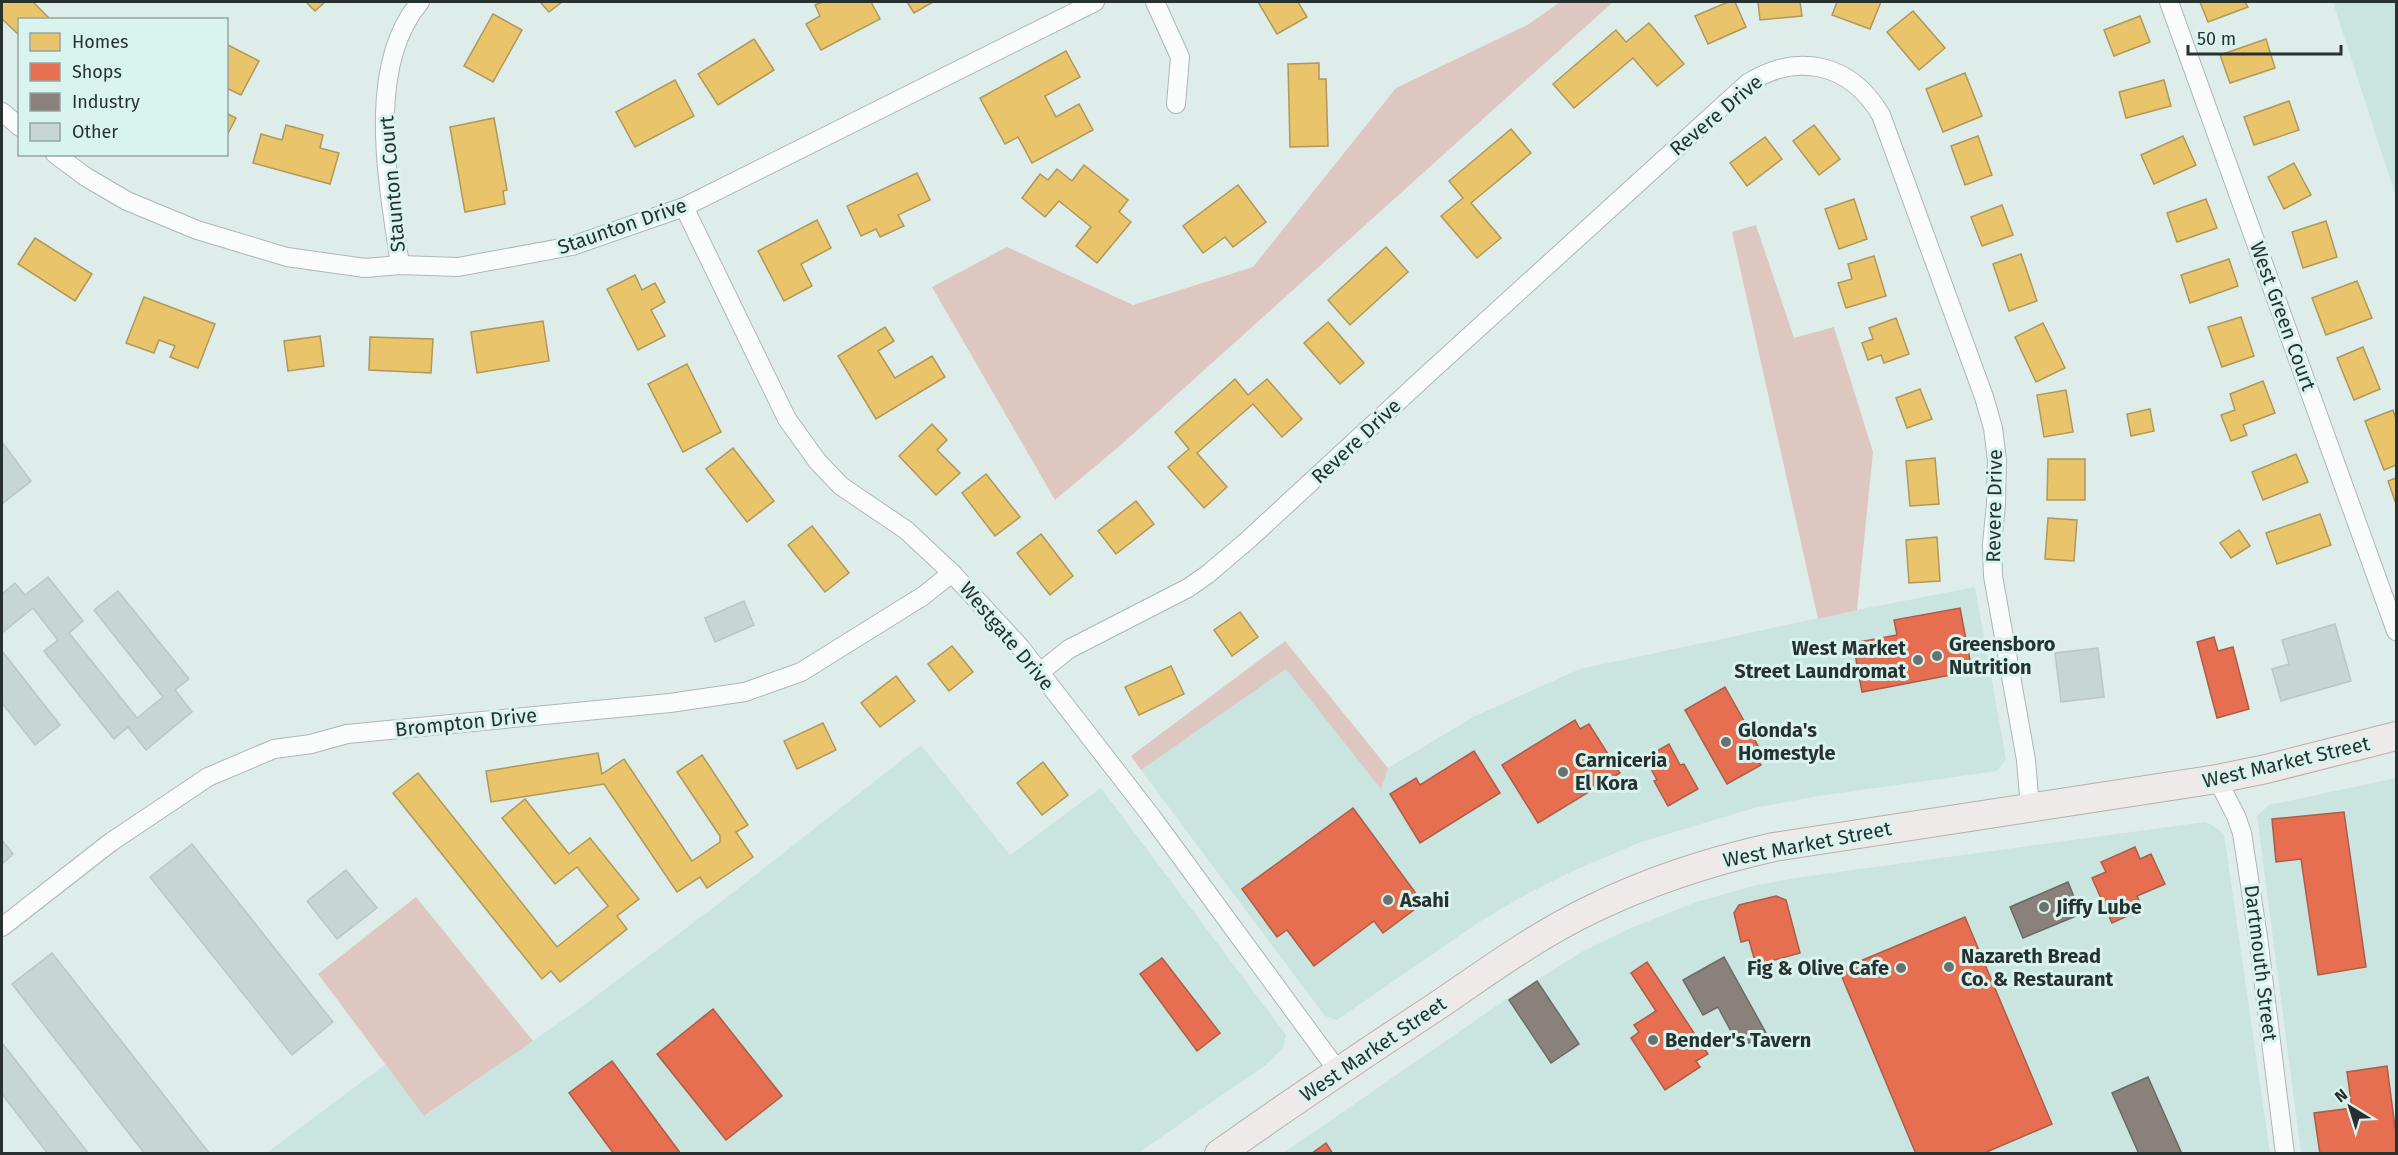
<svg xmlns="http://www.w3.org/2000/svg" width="2398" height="1155" font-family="'Fira Sans',sans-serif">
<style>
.built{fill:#cae4df}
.forest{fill:#ddc7c0}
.homes{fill:#e9c46a;stroke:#af9858;stroke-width:1.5}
.shops{fill:#e76f51;stroke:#ad5c47;stroke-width:1.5}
.industry{fill:#8a817c;stroke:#6c6965;stroke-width:1.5}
.building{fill:#c5d6d3;stroke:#bcc6c4;stroke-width:1.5}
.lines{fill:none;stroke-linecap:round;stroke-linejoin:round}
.street-casing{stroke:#acb7b5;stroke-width:20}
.primary-casing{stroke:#b4b0ac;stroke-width:30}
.street{stroke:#fafcfc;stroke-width:18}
.primary{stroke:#eeeae9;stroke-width:28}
.poi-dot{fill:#677370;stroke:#d9f3ee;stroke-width:2}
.labels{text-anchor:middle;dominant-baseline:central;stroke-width:6;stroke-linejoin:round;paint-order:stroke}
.street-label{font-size:20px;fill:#27312f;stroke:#d9f3ee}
.poi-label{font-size:20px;font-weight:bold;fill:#27312f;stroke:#d9f3ee;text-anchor:start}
</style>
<rect width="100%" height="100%" fill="#dfedea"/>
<g class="built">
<polygon points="2333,2 2396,2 2396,197"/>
<polygon points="1975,587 2006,759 1997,771 1818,796 1754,808 1641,842 1575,870 1525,895 1479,922 1337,1020 1325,1016 1141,770 1286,669 1381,788 1388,768 1475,716 1580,669 1857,610"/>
<polygon points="921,745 1010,855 1101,788 1286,1035 1283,1048 1267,1064 1138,1153 265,1154 386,1064 425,1116 579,1009 726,898"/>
<polygon points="2396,778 2396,1153 2301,1153 2257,816 2269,805"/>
<polygon points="2205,822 2212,825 2224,834 2270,1153 1282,1154 1508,998 1585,950 1631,928 1696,902 1757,885 1802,877"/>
</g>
<g class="forest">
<polygon points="1560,2 1613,2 1122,444 1055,500 932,287 1007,247 1133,305 1253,267 1396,88 1529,24"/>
<polygon points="1756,225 1794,338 1834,327 1873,452 1857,610 1818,619 1732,232"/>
<polygon points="1285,641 1388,768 1381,789 1286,669 1141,770 1131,756"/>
<polygon points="416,897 533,1041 424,1116 318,974"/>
</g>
<g class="homes">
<polygon points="2,2 33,2 51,20 20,20 20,36 2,19"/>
<polygon points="306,2 325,2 315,11"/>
<polygon points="540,2 562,2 549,12"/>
<polygon points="822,2 871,2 880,19 821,50 806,24 820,16 815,5"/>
<polygon points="907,2 933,2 914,13"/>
<polygon points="1258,2 1298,2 1307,17 1277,34"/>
<polygon points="1728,2 1735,2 1746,27 1708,44 1695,16"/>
<polygon points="1758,2 1800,2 1802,16 1760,20"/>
<polygon points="1837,2 1881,2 1870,29 1832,15"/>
<polygon points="2200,2 2245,2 2248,7 2208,22"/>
<polygon points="1913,11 1945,48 1919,70 1887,32"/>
<polygon points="493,14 522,30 493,82 464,66"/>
<polygon points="2140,16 2150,42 2114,56 2104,30"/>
<polygon points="1649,23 1684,64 1657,86 1633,58 1574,108 1553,84 1616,30 1626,42"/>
<polygon points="754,39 774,70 718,105 698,74"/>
<polygon points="2266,39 2275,68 2230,83 2220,55"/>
<polygon points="226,44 259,61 241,95 226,88"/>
<polygon points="1066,51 1080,77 1045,96 1056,117 1079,104 1093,130 1032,163 1018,137 1005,144 980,98"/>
<polygon points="1319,63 1319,79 1326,79 1328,146 1290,147 1288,64"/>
<polygon points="1965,73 1982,116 1943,132 1926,89"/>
<polygon points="675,80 694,116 635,147 616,112"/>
<polygon points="2164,80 2171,106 2126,118 2119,92"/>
<polygon points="2289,101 2299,130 2254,145 2244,117"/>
<polygon points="226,113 236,118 226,137"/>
<polygon points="494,118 507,190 503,191 505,204 465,212 450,127"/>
<polygon points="286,125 323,135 320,148 339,153 330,184 253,163 261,134 282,140"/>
<polygon points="1814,125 1840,159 1819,175 1793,141"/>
<polygon points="1511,129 1531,153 1471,203 1501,238 1477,258 1441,216 1463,198 1449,181"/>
<polygon points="1978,136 1992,175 1965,185 1951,146"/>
<polygon points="2183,136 2196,165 2154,184 2141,155"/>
<polygon points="1765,137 1782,159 1747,186 1730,163"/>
<polygon points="2294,163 2311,195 2284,209 2268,177"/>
<polygon points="1084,165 1128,200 1119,212 1131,222 1097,263 1076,246 1091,227 1059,201 1045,217 1022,198 1040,174 1048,180 1057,169 1072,181"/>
<polygon points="917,173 930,200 898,215 904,226 880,237 876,229 861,236 847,206"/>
<polygon points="1238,185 1266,222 1233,247 1225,237 1203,253 1183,226"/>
<polygon points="1854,199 1867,239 1839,249 1825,209"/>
<polygon points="2206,199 2217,228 2177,242 2167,213"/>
<polygon points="2002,205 2013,235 1982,246 1971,217"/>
<polygon points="817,220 831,248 801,264 812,286 784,301 758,251"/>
<polygon points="2326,221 2337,257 2303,268 2292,232"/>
<polygon points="35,238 92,274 75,301 18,264"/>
<polygon points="1386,247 1408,272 1350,325 1328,300"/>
<polygon points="2021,254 2037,301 2009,311 1993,264"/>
<polygon points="1874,256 1886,296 1846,308 1838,283 1852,279 1848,264"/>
<polygon points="2229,259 2238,286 2190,303 2181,275"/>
<polygon points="635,275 642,290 655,283 665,302 651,310 665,336 638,350 607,289"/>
<polygon points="2357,281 2372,318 2326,335 2312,298"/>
<polygon points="144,297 215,324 198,368 170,357 175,346 159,340 154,353 126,343"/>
<polygon points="2241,317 2254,356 2222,367 2208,327"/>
<polygon points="1896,318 1909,354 1884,363 1881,355 1868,360 1862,343 1873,339 1869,328"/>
<polygon points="543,321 549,361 477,373 471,332"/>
<polygon points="1328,322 1364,363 1340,384 1304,343"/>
<polygon points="2043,323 2065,368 2036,382 2015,337"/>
<polygon points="885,327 894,341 878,351 895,378 932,356 945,377 876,419 838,356"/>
<polygon points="320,336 324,366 288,371 284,341"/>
<polygon points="370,337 433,339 431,373 369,370"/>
<polygon points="2363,347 2380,389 2354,400 2337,358"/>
<polygon points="687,364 721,432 683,452 648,384"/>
<polygon points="1235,379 1248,395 1267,379 1302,419 1282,437 1253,404 1197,453 1227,487 1204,508 1168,467 1189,449 1175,432"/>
<polygon points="2263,381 2275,413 2243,425 2247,435 2231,441 2221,415 2235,410 2230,394"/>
<polygon points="1920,389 1932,419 1907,428 1896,398"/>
<polygon points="2066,390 2073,432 2044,437 2037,395"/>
<polygon points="2150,409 2154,431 2131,436 2127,414"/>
<polygon points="2393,410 2396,419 2396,465 2384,470 2365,421"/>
<polygon points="932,424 947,440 937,450 960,473 936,495 899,456"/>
<polygon points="733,448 774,501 747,522 706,469"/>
<polygon points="2296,454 2308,482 2263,500 2252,472"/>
<polygon points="1935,458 1939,504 1910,506 1906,461"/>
<polygon points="2048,459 2085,459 2085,500 2047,500"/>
<polygon points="986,474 1020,517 995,536 962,493"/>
<polygon points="2396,478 2396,504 2388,481"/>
<polygon points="1136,501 1154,524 1116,554 1098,531"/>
<polygon points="2320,514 2331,545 2277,564 2266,533"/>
<polygon points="2048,518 2077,520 2074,561 2045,559"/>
<polygon points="812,526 849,573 825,592 788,545"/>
<polygon points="2239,530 2250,546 2231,558 2220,543"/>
<polygon points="1041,534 1073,576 1050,595 1017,553"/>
<polygon points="1937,537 1940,581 1909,583 1906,540"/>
<polygon points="1240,612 1258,637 1232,656 1214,630"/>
<polygon points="952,646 973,672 949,691 928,664"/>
<polygon points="1171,666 1184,694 1139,715 1125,687"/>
<polygon points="896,676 915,701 880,727 861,703"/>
<polygon points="823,723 836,750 797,769 784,741"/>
<polygon points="598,753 602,774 624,759 692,861 720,842 720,836 677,772 702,755 748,825 736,832 753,857 707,888 700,877 677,892 604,784 491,802 486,771"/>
<polygon points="1043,762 1068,795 1042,815 1017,783"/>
<polygon points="418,773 557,947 608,906 577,867 555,884 502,818 525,799 569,854 590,838 639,899 617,916 627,929 560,982 551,971 542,979 393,793"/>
</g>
<g class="shops">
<polygon points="1960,608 1972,671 1862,692 1853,643 1897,635 1894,620"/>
<polygon points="2214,637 2218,651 2233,647 2249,709 2217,718 2197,642"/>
<polygon points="1725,687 1762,753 1755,756 1761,765 1727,784 1685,710"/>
<polygon points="1575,720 1580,729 1589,724 1620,773 1538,823 1502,765"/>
<polygon points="1669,744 1680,765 1684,764 1698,789 1668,806 1654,781 1657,780 1645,758"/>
<polygon points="1474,751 1500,793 1420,843 1390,794 1416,778 1420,785"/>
<polygon points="1353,808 1423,903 1383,933 1374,921 1314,966 1287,930 1277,937 1242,889"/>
<polygon points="2344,812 2366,967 2318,975 2301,859 2276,862 2272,819"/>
<polygon points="2135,847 2140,859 2151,854 2165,884 2137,896 2143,909 2112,923 2092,878 2106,872 2101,862"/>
<polygon points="1776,896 1786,900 1800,953 1756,965 1749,940 1741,942 1734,913 1739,905"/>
<polygon points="1965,917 2052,1124 1982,1154 1916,1154 1839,970"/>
<polygon points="1162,958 1220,1033 1197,1051 1140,974"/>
<polygon points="1647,962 1708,1054 1696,1061 1700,1067 1665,1090 1631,1038 1639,1032 1634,1025 1656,1011 1631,973"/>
<polygon points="713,1009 782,1096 726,1140 657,1054"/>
<polygon points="612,1061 681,1154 614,1154 569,1093"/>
<polygon points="2387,1066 2396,1135 2396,1154 2320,1154 2314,1113 2352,1108 2347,1072"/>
<polygon points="1326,1143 1333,1154 1311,1154"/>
</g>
<g class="industry">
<polygon points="2068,882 2081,914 2023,938 2010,907"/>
<polygon points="1724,957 1766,1033 1740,1048 1718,1007 1703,1015 1683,980"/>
<polygon points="1537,981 1579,1044 1551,1063 1509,1000"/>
<polygon points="2148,1077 2182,1154 2139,1154 2112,1093"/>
</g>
<g class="building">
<polygon points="2,442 31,481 2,504"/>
<polygon points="48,577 83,621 69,633 137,718 163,697 94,610 118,591 189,679 175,690 192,712 146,750 128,727 114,739 44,651 58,640 33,608 2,633 2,594 15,583 25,595"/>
<polygon points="744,601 754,625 715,642 705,618"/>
<polygon points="2335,624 2351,681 2281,701 2272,669 2289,664 2282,640"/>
<polygon points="2098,648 2104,697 2061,702 2055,653"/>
<polygon points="2,651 60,725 35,745 2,703"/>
<polygon points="2,840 13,854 2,864"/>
<polygon points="192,844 333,1022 292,1055 150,877"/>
<polygon points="346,870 377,908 337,939 307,901"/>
<polygon points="52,953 210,1154 145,1154 12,984"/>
<polygon points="2,1043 89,1154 48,1154 2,1094"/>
</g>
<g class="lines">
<g class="street-casing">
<g id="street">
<polyline points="1155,2 1180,57 1176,104"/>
<polyline points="2169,2 2396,631"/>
<polyline points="2,112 20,127"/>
<polyline points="55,154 86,177 127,201 197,230 287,257 365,268 400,265 458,267 572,246 684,207 1095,2"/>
<polyline points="684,207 787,419 818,462 841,486 906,530 952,573 1021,648 1151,816 1338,1071"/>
<path d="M400 265C389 187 364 68 420 2"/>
<path d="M1039 673 1069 649 1188 588 1208 574 1248 540 1430 372 1748 83C1798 52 1850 63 1881 115L1984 397 1993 428 1997 460 1996 504 1992 544 1993 576 2026 760 2030 808"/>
<polyline points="2217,779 2236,816 2242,833 2258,937 2285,1154"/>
<polyline points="2,927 111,842 208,777 274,749 311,744 347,734 670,703 745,692 801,672 923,596 952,573"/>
</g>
</g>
<g class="primary-casing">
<path id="primary" d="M1219 1154C1291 1103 1364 1054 1437 1006 1487 972 1536 936 1590 910 1649 881 1711 861 1774 847L2217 779 2266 769 2396 736"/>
</g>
<use href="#street" class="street"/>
<use href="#primary" class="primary"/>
</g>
<g class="poi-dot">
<circle cx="1937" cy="656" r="6"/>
<circle cx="1918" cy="660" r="6"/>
<circle cx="1726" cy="742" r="6"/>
<circle cx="1563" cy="772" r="6"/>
<circle cx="1388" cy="900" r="6"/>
<circle cx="2044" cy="907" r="6"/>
<circle cx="1949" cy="967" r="6"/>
<circle cx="1901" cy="968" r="6"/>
<circle cx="1653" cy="1040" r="6"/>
</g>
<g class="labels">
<g class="street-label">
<text transform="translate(1716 115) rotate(-40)">Revere Drive</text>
<text transform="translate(392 184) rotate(-95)">Staunton Court</text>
<text transform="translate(622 226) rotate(-19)">Staunton Drive</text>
<text transform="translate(2283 316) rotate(70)">West Green Court</text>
<text transform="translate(1356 441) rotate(-43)">Revere Drive</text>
<text transform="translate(1994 506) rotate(-89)">Revere Drive</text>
<text transform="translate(1007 636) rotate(50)">Westgate Drive</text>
<text transform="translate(466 722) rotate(-6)">Brompton Drive</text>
<text transform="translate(2286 762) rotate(-13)">West Market Street</text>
<text transform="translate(1807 844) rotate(-11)">West Market Street</text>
<text transform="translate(2261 963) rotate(83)">Dartmouth Street</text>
<text transform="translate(1373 1049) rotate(-34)">West Market Street</text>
</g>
<g class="poi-label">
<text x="1949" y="644">Greensboro<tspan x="1949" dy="23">Nutrition</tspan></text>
<text x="1906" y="648" text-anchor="end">West Market<tspan x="1906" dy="23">Street Laundromat</tspan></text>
<text x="1738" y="730">Glonda's<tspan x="1738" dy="23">Homestyle</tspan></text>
<text x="1575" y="760">Carniceria<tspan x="1575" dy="23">El Kora</tspan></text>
<text x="1400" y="900">Asahi</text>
<text x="2056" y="907">Jiffy Lube</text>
<text x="1961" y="956">Nazareth Bread<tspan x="1961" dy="23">Co. &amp; Restaurant</tspan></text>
<text x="1889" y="968" text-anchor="end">Fig &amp; Olive Cafe</text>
<text x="1665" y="1040">Bender's Tavern</text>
</g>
</g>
<rect width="2398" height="1155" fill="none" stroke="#27312f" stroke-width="6"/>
<rect x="18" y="18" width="210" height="138" fill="#d9f3ee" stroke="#92a5a2" stroke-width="1.5"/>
<rect x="30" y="33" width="30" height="18" fill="#e9c46a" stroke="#92a5a2" stroke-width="1.5"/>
<text x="72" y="48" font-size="18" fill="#27312f">Homes</text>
<rect x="30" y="63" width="30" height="18" fill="#e76f51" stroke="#92a5a2" stroke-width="1.5"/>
<text x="72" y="78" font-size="18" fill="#27312f">Shops</text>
<rect x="30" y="93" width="30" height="18" fill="#8a817c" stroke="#92a5a2" stroke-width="1.5"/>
<text x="72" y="108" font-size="18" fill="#27312f">Industry</text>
<rect x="30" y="123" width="30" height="18" fill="#c5d6d3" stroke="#92a5a2" stroke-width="1.5"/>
<text x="72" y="138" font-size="18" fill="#27312f">Other</text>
<g transform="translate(2350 1107) rotate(322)" stroke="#d9f3ee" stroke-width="4.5" paint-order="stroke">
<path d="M0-4.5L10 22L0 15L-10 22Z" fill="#27312f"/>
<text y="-9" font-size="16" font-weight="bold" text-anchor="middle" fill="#27312f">N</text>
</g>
<path d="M2188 45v9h153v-9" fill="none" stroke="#27312f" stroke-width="3"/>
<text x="2197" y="45" font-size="18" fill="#27312f" stroke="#d9f3ee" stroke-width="4.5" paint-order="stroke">50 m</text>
</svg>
